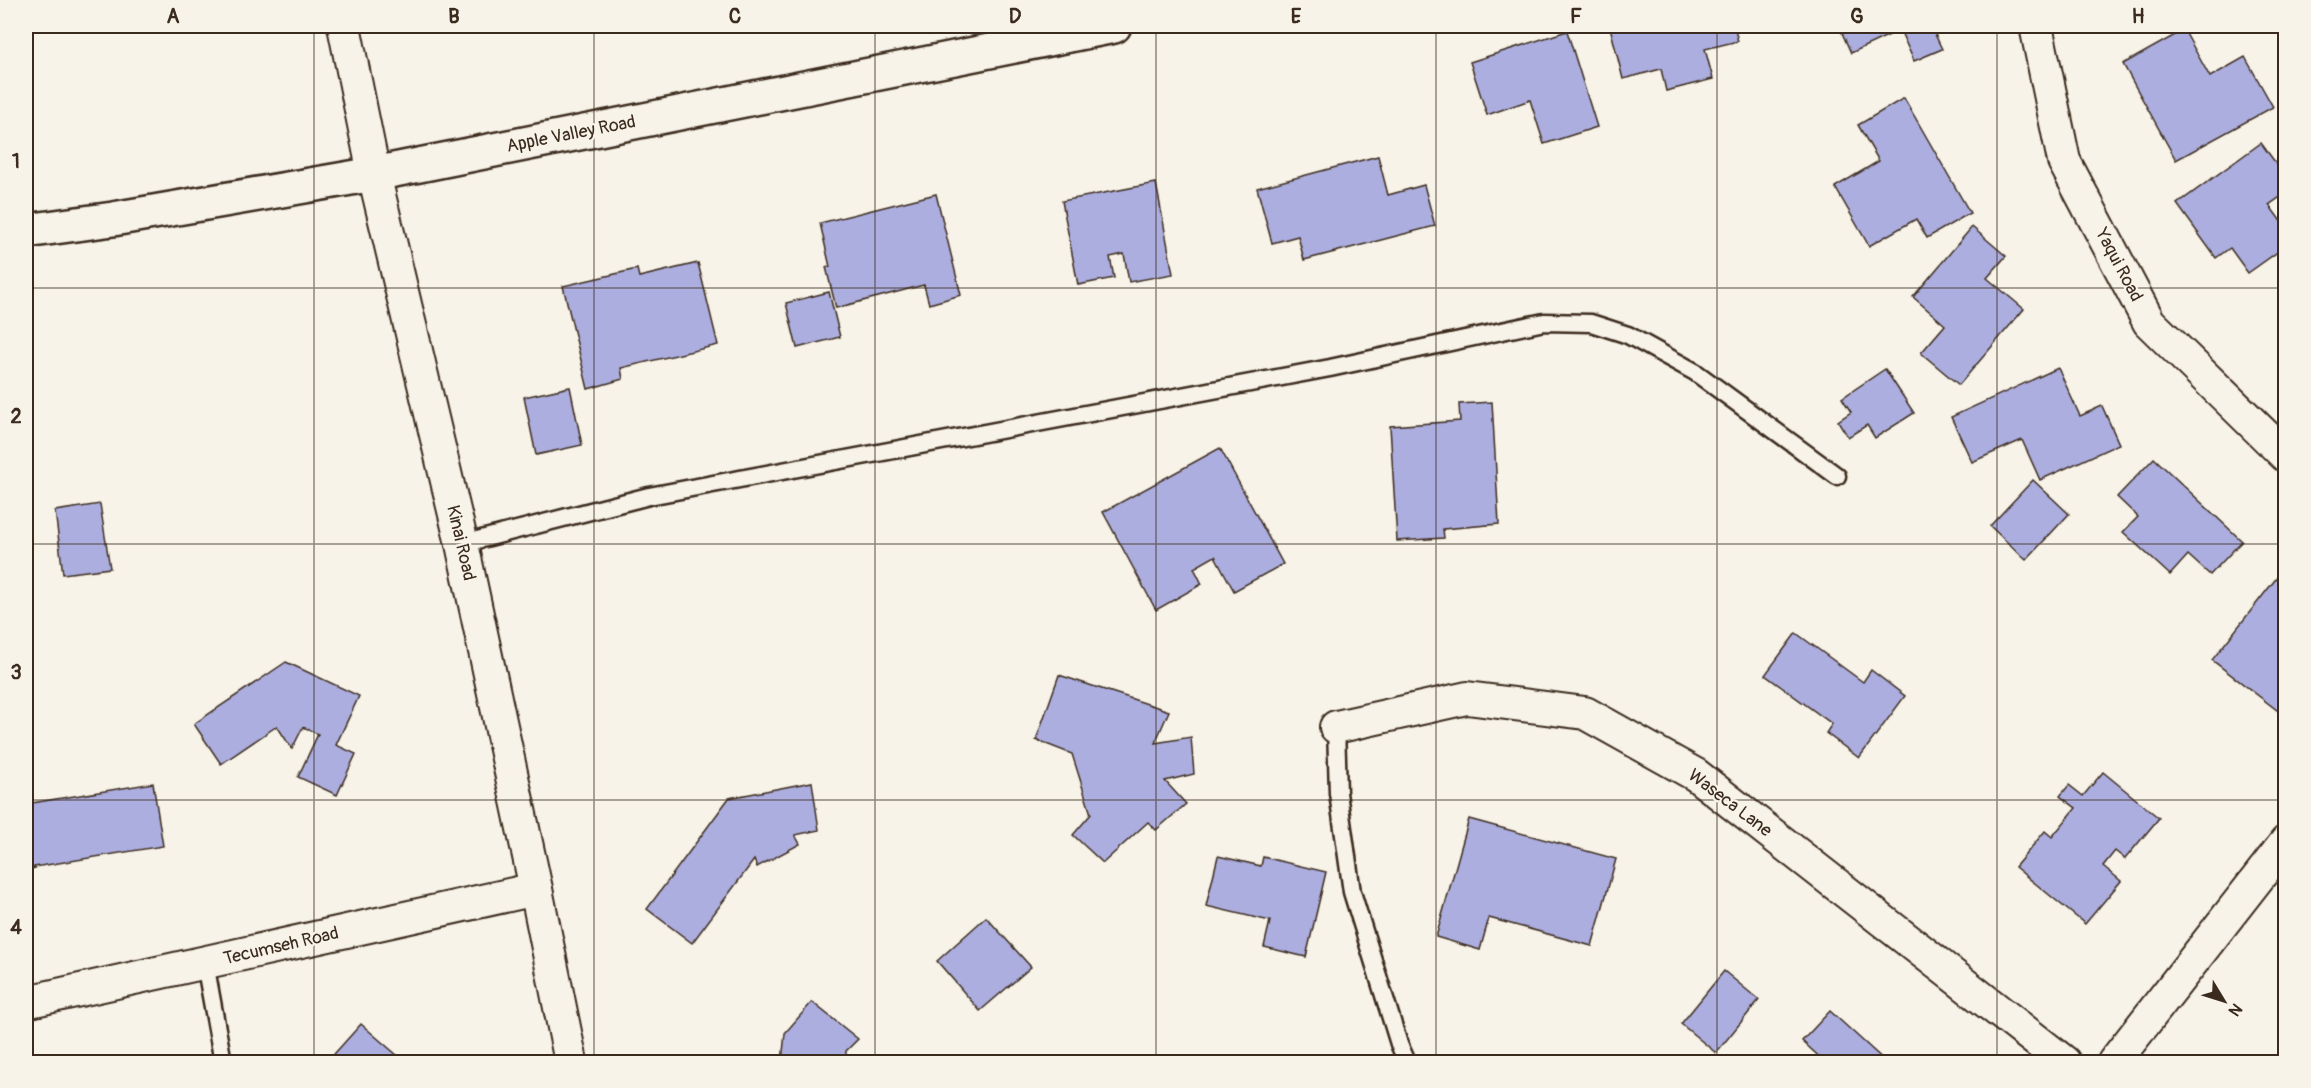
<svg xmlns="http://www.w3.org/2000/svg" width="2311" height="1088" font-family="Pangolin,sans-serif">
<style>
.building{fill:#acaedf;stroke:#3b2a1e;stroke-width:1.5}
.lines{fill:none;stroke-linecap:round;stroke-linejoin:round}
.lane-casing{stroke:#3b2a1e;stroke-width:21}
.street-casing{stroke:#3b2a1e;stroke-width:36}
.secondary-casing{stroke:#3b2a1e;stroke-width:38}
.lane{stroke:#f7f3e8;stroke-width:16}
.street{stroke:#f7f3e8;stroke-width:32}
.secondary{stroke:#f7f3e8;stroke-width:33}
.grid{fill:none;stroke:#3b2a1e;stroke-width:1.5;stroke-opacity:0.55}
.labels{text-anchor:middle;dominant-baseline:central;stroke-width:4.5;stroke-linejoin:round;paint-order:stroke}
.street-label{font-size:18px;fill:#3b2a1e;stroke:#f7f3e8}
.neatline{fill:none;stroke:#3b2a1e;stroke-width:2}
.grid-label{font-size:20px;text-anchor:middle;font-weight:bold;fill:#3b2a1e}
</style>
<rect width="100%" height="100%" fill="#f7f3e8"/>
<filter id="ink" filterUnits="userSpaceOnUse"><feTurbulence type="fractalNoise" baseFrequency=".0167" numOctaves="2"/><feDisplacementMap in="SourceGraphic" scale="12" xChannelSelector="R" yChannelSelector="G"/><feConvolveMatrix kernelMatrix="1 2 1 2 8 2 1 2 1" color-interpolation-filters="sRGB"/></filter>
<g filter="url(#ink)">
<g class="building">
<polygon points="1615,26 1734,26 1738,41 1705,49 1713,79 1666,91 1661,69 1623,79 1610,27"/>
<polygon points="1839,26 1931,26 1942,49 1914,61 1900,30 1851,53"/>
<polygon points="2184,30 2210,77 2245,57 2273,107 2176,160 2123,64"/>
<polygon points="1567,31 1597,127 1544,144 1530,100 1487,115 1470,62"/>
<polygon points="1904,98 1970,213 1927,238 1916,219 1869,246 1835,187 1879,161 1858,125"/>
<polygon points="2261,143 2286,177 2286,193 2269,205 2286,228 2286,246 2248,273 2230,248 2216,258 2177,204"/>
<polygon points="1378,156 1388,195 1424,185 1435,226 1304,260 1298,236 1272,243 1257,188"/>
<polygon points="1156,183 1173,274 1129,282 1124,254 1110,257 1114,278 1078,285 1062,201"/>
<polygon points="936,194 961,295 929,304 924,285 836,308 826,267 830,267 820,223"/>
<polygon points="1972,227 2006,256 1987,278 2024,309 1959,385 1921,353 1945,325 1913,297"/>
<polygon points="698,263 718,345 621,368 623,379 588,389 563,286 637,269 639,277"/>
<polygon points="829,292 840,337 797,348 786,303"/>
<polygon points="2058,368 2080,416 2102,406 2119,444 2040,480 2022,440 1972,462 1951,417"/>
<polygon points="1885,369 1914,413 1875,438 1867,425 1848,437 1838,421 1851,412 1842,398"/>
<polygon points="570,387 582,445 536,455 524,397"/>
<polygon points="1492,402 1499,524 1443,529 1444,538 1397,541 1390,426 1460,421 1459,404"/>
<polygon points="1220,448 1283,564 1234,591 1215,556 1194,568 1202,584 1156,610 1103,512"/>
<polygon points="2154,458 2242,541 2210,575 2188,555 2170,575 2123,532 2138,517 2117,497"/>
<polygon points="2033,480 2069,514 2026,560 1990,526"/>
<polygon points="100,504 110,568 63,574 55,511"/>
<polygon points="2286,566 2286,717 2212,660"/>
<polygon points="1796,633 1863,682 1871,670 1905,696 1859,758 1826,733 1832,724 1765,675"/>
<polygon points="286,662 359,696 336,745 356,754 337,795 298,777 318,734 303,727 292,749 277,726 221,764 194,724"/>
<polygon points="1059,675 1169,711 1155,743 1191,737 1194,774 1165,781 1186,804 1156,830 1148,822 1103,863 1073,835 1091,814 1072,754 1036,740"/>
<polygon points="2103,772 2159,818 2125,859 2115,851 2103,866 2121,881 2085,924 2015,867 2045,831 2052,837 2076,808 2060,796 2069,785 2083,796"/>
<polygon points="812,782 819,830 795,835 800,844 757,867 754,860 692,943 647,909 729,798"/>
<polygon points="153,783 163,846 34,867 35,868 26,870 26,804"/>
<polygon points="1469,819 1616,859 1592,946 1489,918 1480,950 1436,937"/>
<polygon points="1218,856 1261,866 1263,857 1326,872 1306,957 1264,947 1270,921 1206,906"/>
<polygon points="986,917 1031,967 980,1011 937,961"/>
<polygon points="1724,971 1759,1000 1716,1053 1681,1024"/>
<polygon points="812,1002 858,1039 846,1051 846,1062 782,1062 785,1033"/>
<polygon points="1830,1011 1886,1062 1825,1062 1802,1041"/>
<polygon points="361,1024 405,1062 327,1062"/>
</g>
<g class="lines">
<g class="lane-casing">
<g id="lane">
<polyline points="462,544 649,496 1330,368 1544,322 1591,323 1628,335 1695,372 1837,476"/>
<polyline points="1336,727 1338,793 1352,892 1399,1044 1407,1062"/>
<polyline points="205,963 223,1062"/>
</g>
</g>
<g class="street-casing">
<g id="street">
<polyline points="344,26 374,174 462,544 536,889 571,1062"/>
<polyline points="2036,26 2064,161 2149,322 2286,456"/>
<polyline points="1336,727 1467,698 1585,713 1696,775 2064,1062"/>
<polyline points="26,1002 536,889"/>
<polyline points="2114,1062 2286,842"/>
</g>
</g>
<g class="secondary-casing">
<polyline id="secondary" points="26,231 113,219 374,174 1114,26"/>
</g>
<use href="#lane" class="lane"/>
<use href="#street" class="street"/>
<use href="#secondary" class="secondary"/>
</g>
</g>
<path class="grid" d="M314 26V1062M594 26V1062M875 26V1062M1156 26V1062M1436 26V1062M1717 26V1062M1997 26V1062M26 288H2286M26 544H2286M26 800H2286"/>
<g class="labels">
<g class="street-label">
<text transform="translate(571 134) rotate(-11)">Apple Valley Road</text>
<text transform="translate(2119 265) rotate(62)">Yaqui Road</text>
<text transform="translate(461 543) rotate(77)">Kinai Road</text>
<text transform="translate(1730 803) rotate(37)">Waseca Lane</text>
<text transform="translate(281 946) rotate(-13)">Tecumseh Road</text>
</g>
</g>
<rect width="2311" height="1088" fill="none" stroke="#f7f3e8" stroke-width="66"/>
<g transform="translate(2224 1001) rotate(128)" stroke="#f7f3e8" stroke-width="4.5" paint-order="stroke">
<path d="M0-4.5L10 22L0 15L-10 22Z" fill="#3b2a1e"/>
<text y="-9" font-size="16" font-weight="bold" text-anchor="middle" fill="#3b2a1e">N</text>
</g>
<rect x="33" y="33" width="2245" height="1022" class="neatline"/>
<g class="grid-label">
<text x="173" y="23">A</text>
<text x="454" y="23">B</text>
<text x="735" y="23">C</text>
<text x="1015" y="23">D</text>
<text x="1296" y="23">E</text>
<text x="1576" y="23">F</text>
<text x="1857" y="23">G</text>
<text x="2138" y="23">H</text>
<text x="16" y="168">1</text>
<text x="16" y="423">2</text>
<text x="16" y="679">3</text>
<text x="16" y="934">4</text>
</g>
</svg>
